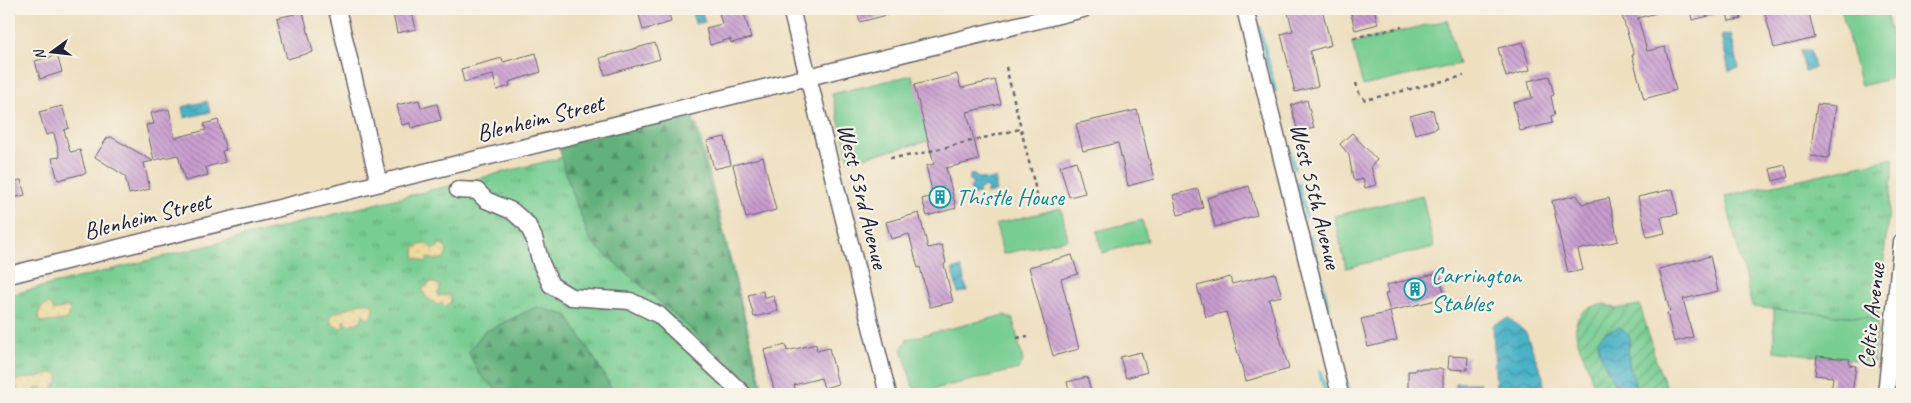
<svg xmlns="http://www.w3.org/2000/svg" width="1911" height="403" font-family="Caveat,sans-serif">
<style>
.grass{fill:url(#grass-tufts);stroke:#4d7866}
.forest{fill:url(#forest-firs);stroke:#426a5c}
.sand{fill:url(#sand-dots);stroke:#887e6c}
.garden{fill:url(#garden-furrows);stroke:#4d7866}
.pitch{fill:#78ce92;stroke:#4d7866}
.water{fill:url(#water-waves);stroke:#356a80}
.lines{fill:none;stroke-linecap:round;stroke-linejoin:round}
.stream{stroke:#48b2c6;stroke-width:4}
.building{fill:url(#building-back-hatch)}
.minor-casing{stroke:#696469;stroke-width:19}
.path{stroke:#696469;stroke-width:2.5;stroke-dasharray:4 4;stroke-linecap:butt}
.minor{stroke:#fff;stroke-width:16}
.labels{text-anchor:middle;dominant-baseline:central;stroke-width:4.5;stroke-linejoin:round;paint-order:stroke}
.street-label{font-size:24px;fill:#22223b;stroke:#f7f3e8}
.culture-label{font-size:24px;fill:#0d838f;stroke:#f7f3e8;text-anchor:start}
</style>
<defs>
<pattern id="grass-tufts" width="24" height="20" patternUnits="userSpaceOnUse" patternTransform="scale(1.25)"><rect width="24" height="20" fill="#78ce92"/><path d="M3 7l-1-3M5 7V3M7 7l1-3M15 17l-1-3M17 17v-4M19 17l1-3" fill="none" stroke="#62a778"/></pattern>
<pattern id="forest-firs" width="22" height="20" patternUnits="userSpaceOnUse" patternTransform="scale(1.25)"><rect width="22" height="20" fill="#62b17c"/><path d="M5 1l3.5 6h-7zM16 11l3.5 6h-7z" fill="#509067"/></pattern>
<pattern id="sand-dots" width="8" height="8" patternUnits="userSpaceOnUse" patternTransform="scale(1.25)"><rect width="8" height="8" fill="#eeda9e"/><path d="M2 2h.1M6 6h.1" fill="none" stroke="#ccbb89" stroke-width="1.8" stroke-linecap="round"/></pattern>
<pattern id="garden-furrows" width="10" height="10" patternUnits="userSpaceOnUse" patternTransform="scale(1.25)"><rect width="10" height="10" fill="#78ce92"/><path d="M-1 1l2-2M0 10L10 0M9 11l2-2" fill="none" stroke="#62a778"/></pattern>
<pattern id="water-waves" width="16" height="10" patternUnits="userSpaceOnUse" patternTransform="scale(1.25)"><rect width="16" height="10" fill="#48b2c6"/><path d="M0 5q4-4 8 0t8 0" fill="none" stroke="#3c90a2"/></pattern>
<pattern id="building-back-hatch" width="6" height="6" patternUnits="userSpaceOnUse" patternTransform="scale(1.25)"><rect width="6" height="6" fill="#c89ccf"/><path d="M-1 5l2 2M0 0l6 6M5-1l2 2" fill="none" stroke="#a27fa9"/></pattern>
</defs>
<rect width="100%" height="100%" fill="#f7f3e8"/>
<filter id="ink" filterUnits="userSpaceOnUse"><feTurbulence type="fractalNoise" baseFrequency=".02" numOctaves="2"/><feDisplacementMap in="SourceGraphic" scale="10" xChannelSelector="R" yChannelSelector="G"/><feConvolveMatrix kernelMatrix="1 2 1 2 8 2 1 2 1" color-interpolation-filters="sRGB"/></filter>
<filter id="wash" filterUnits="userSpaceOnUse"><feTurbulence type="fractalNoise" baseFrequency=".0096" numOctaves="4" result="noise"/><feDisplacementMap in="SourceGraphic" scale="20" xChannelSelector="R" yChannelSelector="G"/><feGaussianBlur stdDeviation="1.12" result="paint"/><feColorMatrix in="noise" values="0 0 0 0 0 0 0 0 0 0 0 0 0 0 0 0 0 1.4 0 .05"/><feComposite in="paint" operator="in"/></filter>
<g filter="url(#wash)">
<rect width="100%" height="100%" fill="#eedfbf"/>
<g class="grass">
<polygon points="697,124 764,394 9,394 9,295"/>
<polygon points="1894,158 1878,319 1752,307 1725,196"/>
</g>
<g class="forest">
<polygon points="692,112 695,128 763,394 754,394 687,326 590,241 564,169 559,145"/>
<polygon points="536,307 567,315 602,371 614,394 502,394 480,375 468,352 484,332"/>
</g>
<g class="sand">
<polygon points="426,243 433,250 440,244 446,248 447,252 444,258 437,260 428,258 426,262 415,258 414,254 415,247"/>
<polygon points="431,282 439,285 440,287 439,292 437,293 438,296 450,295 451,302 445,306 441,303 438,305 427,298 422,290"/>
<path d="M361 303H370L374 308 373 314 369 319 363 314 361 321 350 325 345 320 343 321 345 326 341 328C334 326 330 325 330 317L333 314Z"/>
<path d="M48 304 51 305 54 311 67 307 70 310 67 319C60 321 48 322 40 322L38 315 41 308Z"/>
<path d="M51 373H55L59 376 57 384 53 386V390L46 391 42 387 35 389V393L28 394 26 392 21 393C17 389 14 386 18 380 28 377 42 377 51 373Z"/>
</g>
<path class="garden" d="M1605 304 1616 309 1640 305 1657 364 1669 394H1596C1593 385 1591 376 1588 367 1583 353 1569 330 1580 315 1585 307 1597 306 1605 304Z"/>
<g class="pitch">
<polygon points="1841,9 1885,9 1902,76 1861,86"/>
<polygon points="1447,20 1459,64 1363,86 1352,43"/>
<polygon points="912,75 929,141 849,161 832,94"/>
<polygon points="1422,195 1434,247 1346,268 1334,216"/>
<polygon points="1061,208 1068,239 1003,254 996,224"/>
<polygon points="1142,220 1148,241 1102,253 1097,231"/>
<polygon points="1774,309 1878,319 1874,362 1774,351"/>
<polygon points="1005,315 1013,319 1023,361 1019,369 921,392 913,387 902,348 907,339"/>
</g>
<g class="water">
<polygon points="691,9 701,9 705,22 695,24"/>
<polygon points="1731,34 1739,68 1729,71 1721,36"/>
<polygon points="1806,50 1811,50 1815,68 1805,71 1800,51"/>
<polygon points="207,101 210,112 184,118 182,107"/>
<polygon points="975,174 976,177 989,180 996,178 996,191 992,193 986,193 988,189 984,187 979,190 979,193 973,196 970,187 974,183 970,181 970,175"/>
<polygon points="961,267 967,291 958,293 952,270"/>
<polygon points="1509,318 1526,333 1543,377 1544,394 1496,394 1493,325"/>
<path d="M1620 327 1630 337C1625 365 1632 369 1638 394H1618C1613 376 1598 359 1598 340L1606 332Z"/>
<rect x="1455" y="383" width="25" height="6"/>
</g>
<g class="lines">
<g class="stream">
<polyline points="1255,9 1257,18"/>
<polyline points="1259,27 1275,91"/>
<polyline points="1288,144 1294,168"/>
<polyline points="1298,184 1306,217"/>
<polyline points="1310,235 1328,307"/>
<polyline points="1333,325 1349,394"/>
<polyline points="1320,372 1326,394"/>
</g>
</g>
<g id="blocks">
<g class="building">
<polygon points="392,9 411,9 416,29 397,33"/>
<polygon points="648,9 668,9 671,22 643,30 638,11"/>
<polygon points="718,9 743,9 751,38 731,43 730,39 710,45 706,28 722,24"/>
<polygon points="856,9 897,9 898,12 860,22"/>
<polygon points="1287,9 1322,9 1331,45 1310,51 1318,86 1295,92 1281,34 1293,31"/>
<polygon points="1350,9 1374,9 1378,24 1355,30"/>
<polygon points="1620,9 1660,9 1660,12 1638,18 1647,51 1665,47 1676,90 1644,99 1632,55 1634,55"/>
<polygon points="1690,9 1721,9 1721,13 1692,20"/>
<polygon points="1726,9 1738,9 1741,19 1729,21"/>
<polygon points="1783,9 1808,9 1815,38 1774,48 1765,13"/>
<polygon points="303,12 313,52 287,59 277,18"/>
<polygon points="1523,42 1530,70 1506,77 1498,48"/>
<polygon points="655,43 660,59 605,75 600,58"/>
<polygon points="536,53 541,72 509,82 510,86 497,90 493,75 464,82 461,69 502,58 503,62"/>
<polygon points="57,55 62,72 40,79 35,61"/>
<polygon points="957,74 961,88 995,80 1001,104 967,112 979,160 946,168 956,208 927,216 922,199 933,196 926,166 934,164 914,85"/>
<polygon points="1549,76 1554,95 1551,96 1555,115 1551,116 1552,123 1520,131 1513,103 1532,98 1528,81"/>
<polygon points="419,100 421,108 437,104 441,120 411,128 410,123 402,125 397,105"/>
<polygon points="1307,100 1314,128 1298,132 1291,105"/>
<polygon points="1817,104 1836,106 1829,158 1810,156"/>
<polygon points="62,106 69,128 64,130 70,152 80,150 86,173 58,180 52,158 60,157 54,133 46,135 39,112"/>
<polygon points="169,109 175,138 206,130 204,124 218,120 226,150 222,151 225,162 206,167 208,175 185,181 178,155 154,160 146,125 154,124 151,113"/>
<polygon points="1137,110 1154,179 1128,186 1118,143 1083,151 1076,124"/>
<polygon points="1433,110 1437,128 1415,134 1410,116"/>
<polygon points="1352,133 1377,160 1371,166 1376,185 1365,188 1363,179 1355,181 1353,179 1349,155 1340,144"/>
<polygon points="111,137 153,161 144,163 150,189 129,194 125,176 95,157 107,138"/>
<polygon points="725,137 731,165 714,169 707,141"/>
<polygon points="763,157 776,210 746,218 733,165"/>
<polygon points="1076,161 1085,193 1069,197 1060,166"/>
<polygon points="1785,165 1788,177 1773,181 1770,169"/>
<polygon points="21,180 25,195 13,198 9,183"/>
<polygon points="1249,186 1257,215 1215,227 1207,198"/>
<polygon points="1198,189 1203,208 1178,215 1173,195"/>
<polygon points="1673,189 1678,214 1661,217 1665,233 1647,237 1638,197"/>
<polygon points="1577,195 1582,204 1609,198 1618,241 1578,250 1583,270 1568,273 1552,201"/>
<polygon points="919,213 928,248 942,245 946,263 944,264 953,302 930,307 920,267 918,268 909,234 891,239 886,222"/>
<polygon points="1072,255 1078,274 1061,279 1079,349 1053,356 1029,267"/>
<polygon points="1710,256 1718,291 1683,299 1693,337 1674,342 1667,313 1670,312 1659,269"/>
<polygon points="1275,273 1282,296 1269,299 1289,369 1246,381 1226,312 1206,317 1197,286 1230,277 1232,284"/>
<polygon points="1439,273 1445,298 1390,311 1385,294 1388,293 1386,285"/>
<polygon points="763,291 764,298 773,295 778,311 754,317 748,295"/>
<polygon points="1390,312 1397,340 1368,347 1361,319"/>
<polygon points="816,344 817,351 829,348 838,384 824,388 821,378 794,385 797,394 775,394 764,350 786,345 787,351"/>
<polygon points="1141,352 1147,372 1126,378 1120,357"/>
<polygon points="1449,356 1468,357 1467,370 1448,369"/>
<polygon points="1817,356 1850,359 1849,365 1856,366 1852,394 1831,394 1833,377 1815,375"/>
<polygon points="1415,369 1443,369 1443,394 1408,394 1408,371 1415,371"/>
<polygon points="1087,377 1092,394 1070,394 1067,382"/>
</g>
</g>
</g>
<g filter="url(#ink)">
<use href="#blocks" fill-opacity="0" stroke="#696469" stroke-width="1"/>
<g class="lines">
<g class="minor-casing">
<g id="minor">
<polyline points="337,9 379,183"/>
<polyline points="791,9 888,394"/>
<polyline points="1245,9 1340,394"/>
<polyline points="458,190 477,191 486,200 512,211 527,224 534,238 541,263 551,285 571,297 630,301 659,315 743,394"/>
<polyline points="9,275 1083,9"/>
<polyline points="1886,394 1902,242"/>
</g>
</g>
<g class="path">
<polyline points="1353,38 1402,27"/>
<polyline points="1006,67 1038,199"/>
<polyline points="1356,83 1359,93 1365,100 1464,76"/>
<polyline points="890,158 914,155 1020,129"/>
<polyline points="1017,338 1028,336"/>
</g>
<use href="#minor" class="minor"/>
</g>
</g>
<defs>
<g id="building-ring" transform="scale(1.125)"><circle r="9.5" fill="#f7f3e8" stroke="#0f9aa8" stroke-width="1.5"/><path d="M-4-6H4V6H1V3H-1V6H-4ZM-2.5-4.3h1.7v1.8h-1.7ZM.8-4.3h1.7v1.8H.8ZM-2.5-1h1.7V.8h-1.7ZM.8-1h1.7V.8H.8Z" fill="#0f9aa8"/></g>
</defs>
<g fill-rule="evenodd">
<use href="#building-ring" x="940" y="197"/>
<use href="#building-ring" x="1415" y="289"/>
</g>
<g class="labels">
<g class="street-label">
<text transform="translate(540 118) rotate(-14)">Blenheim Street</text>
<text transform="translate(863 196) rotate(76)">West 53rd Avenue</text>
<text transform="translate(1316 196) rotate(76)">West 55th Avenue</text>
<text transform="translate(147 216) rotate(-14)">Blenheim Street</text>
<text transform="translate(1871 316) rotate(-84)">Celtic Avenue</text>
</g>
<g class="culture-label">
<text x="956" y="197">Thistle House</text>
<text x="1431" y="275">Carrington<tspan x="1431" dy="28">Stables</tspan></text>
</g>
</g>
<rect width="1911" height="403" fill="none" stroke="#f7f3e8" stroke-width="30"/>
<g transform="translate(52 52) rotate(255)" stroke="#f7f3e8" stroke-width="4" paint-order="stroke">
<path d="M0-4L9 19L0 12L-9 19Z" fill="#22223b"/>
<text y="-8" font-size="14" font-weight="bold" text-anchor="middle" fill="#22223b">N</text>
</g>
</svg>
